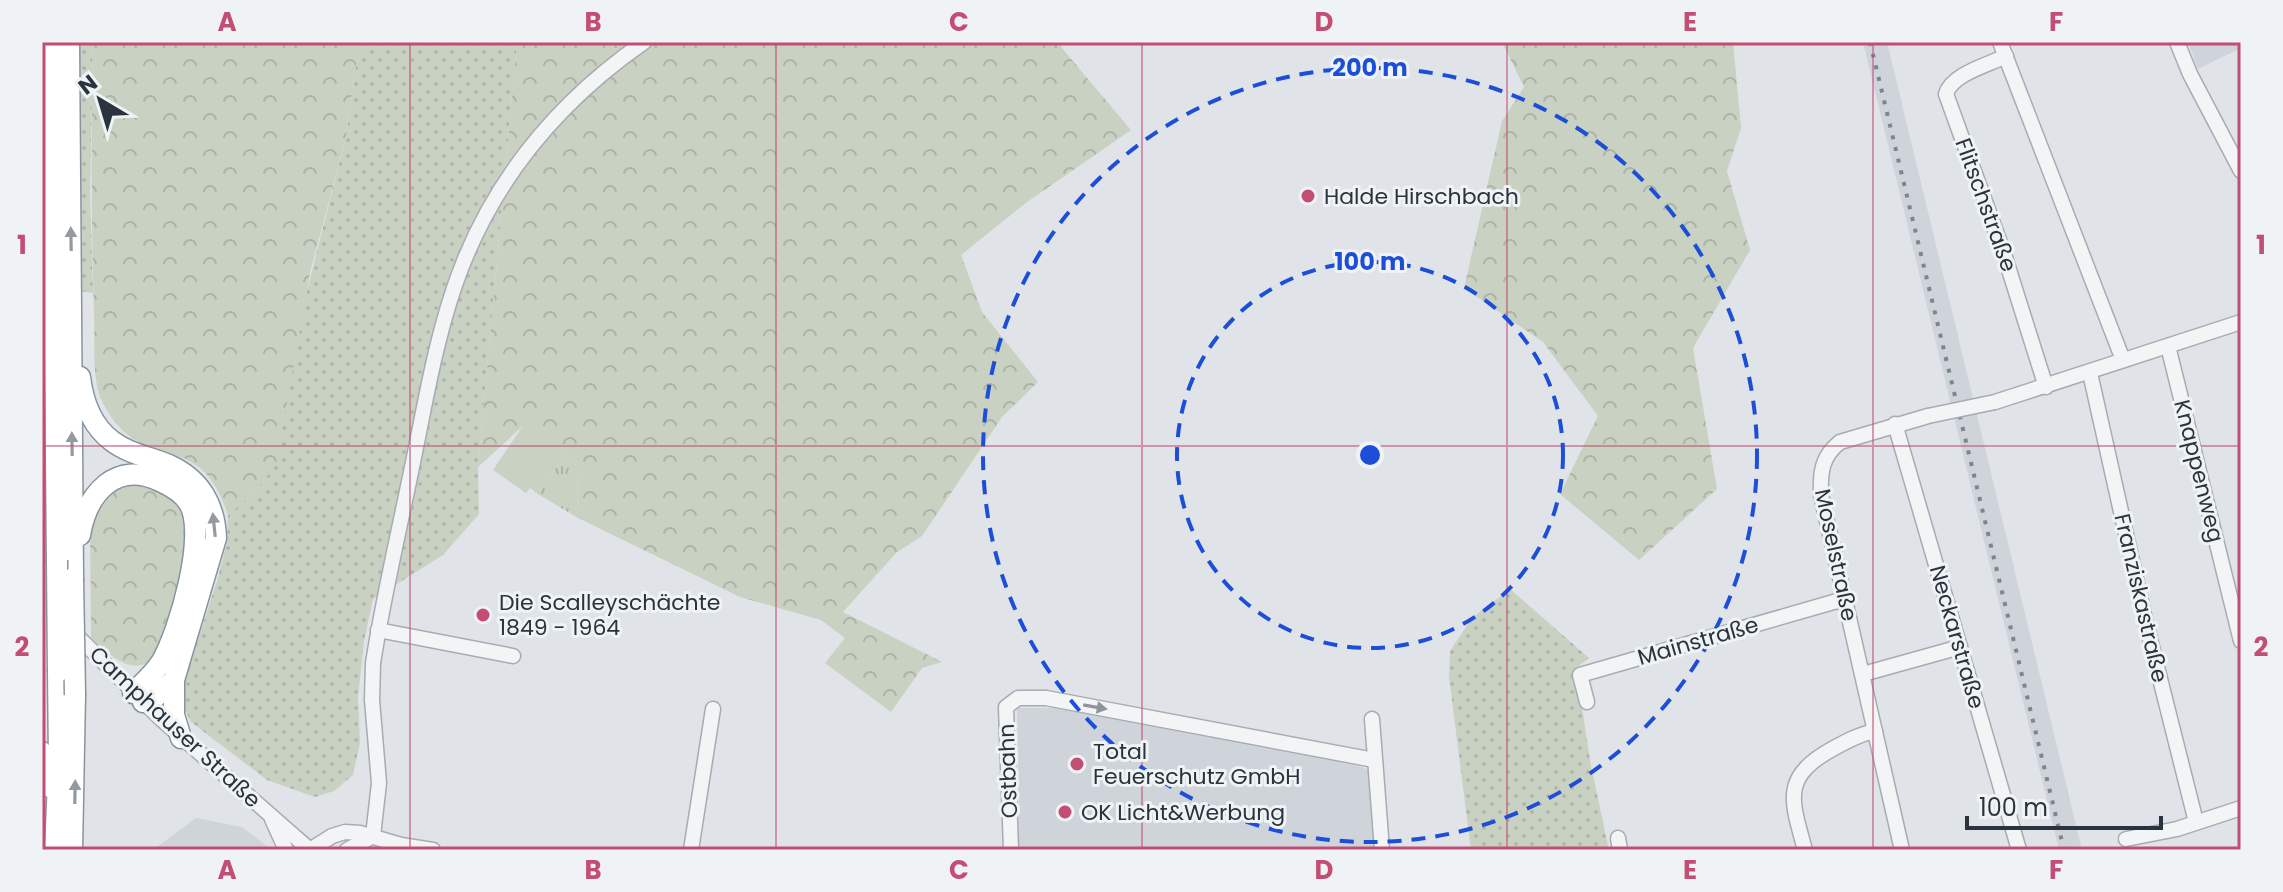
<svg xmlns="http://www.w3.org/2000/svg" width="2283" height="892" font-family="Poppins,sans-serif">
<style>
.built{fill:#ced4d9}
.grass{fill:url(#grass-dots)}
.forest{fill:url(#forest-crowns)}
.park{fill:url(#park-tufts)}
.pitch{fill:#c8d1c2}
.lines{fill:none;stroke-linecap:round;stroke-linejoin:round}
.minor-casing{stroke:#a6acb2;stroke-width:17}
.highway-casing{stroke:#88949d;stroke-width:23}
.minor{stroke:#f2f4f6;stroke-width:14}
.highway{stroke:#fff;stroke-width:20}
.rail{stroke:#7b8690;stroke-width:4;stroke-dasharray:4 8;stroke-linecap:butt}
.minor-bridge-casing{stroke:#a6acb2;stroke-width:17;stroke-linecap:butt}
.highway-bridge-casing{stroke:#88949d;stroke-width:23;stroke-linecap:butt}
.minor-bridge{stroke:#f2f4f6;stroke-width:14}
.highway-bridge{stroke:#fff;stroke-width:20}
.oneway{fill:#949a9e}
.oneway2{fill:#8e949a}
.grid{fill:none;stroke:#c34e73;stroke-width:2;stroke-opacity:0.55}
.ring{fill:none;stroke:#1d4ed8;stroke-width:4;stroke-dasharray:14 10}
.poi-dot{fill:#c34e73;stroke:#eff3f5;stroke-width:3}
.labels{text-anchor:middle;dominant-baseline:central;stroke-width:6;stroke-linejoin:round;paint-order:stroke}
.poi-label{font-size:22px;fill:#2a343e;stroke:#eff3f5;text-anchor:start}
.street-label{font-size:22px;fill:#2a343e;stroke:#eff3f5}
.centre{fill:#1d4ed8;stroke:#eff3f5;stroke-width:4}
.ring-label{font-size:24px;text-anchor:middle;font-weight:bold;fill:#1d4ed8;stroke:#eff3f5;stroke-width:6;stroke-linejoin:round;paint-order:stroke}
.neatline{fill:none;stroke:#c34e73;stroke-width:3}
.grid-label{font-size:26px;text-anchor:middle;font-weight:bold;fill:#c34e73}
</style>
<defs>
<pattern id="grass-dots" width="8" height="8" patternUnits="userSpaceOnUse" patternTransform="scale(2)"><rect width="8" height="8" fill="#c8d1c2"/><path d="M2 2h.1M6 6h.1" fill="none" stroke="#acb4a8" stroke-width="1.8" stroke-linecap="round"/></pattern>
<pattern id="forest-crowns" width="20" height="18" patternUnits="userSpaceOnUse" patternTransform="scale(2)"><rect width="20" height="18" fill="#c8d1c2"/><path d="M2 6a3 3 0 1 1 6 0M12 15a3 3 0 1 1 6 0" fill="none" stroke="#acb4a8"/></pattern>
<pattern id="park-tufts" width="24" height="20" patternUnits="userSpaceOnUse" patternTransform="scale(2)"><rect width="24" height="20" fill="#c8d1c2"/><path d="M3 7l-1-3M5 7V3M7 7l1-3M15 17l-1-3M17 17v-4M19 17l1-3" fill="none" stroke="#acb4a8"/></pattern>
</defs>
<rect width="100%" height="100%" fill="#e0e4e8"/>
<g class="built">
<polygon points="1863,42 1887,42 2082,850 2059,850"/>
<polygon points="2188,42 2241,42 2241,48 2198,69"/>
<polygon points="1017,708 1055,708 1358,766 1381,774 1386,850 1019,850"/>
<polygon points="196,818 242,827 272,850 153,850"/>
</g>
<g class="grass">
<polygon points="42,42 93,42 90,194 93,293 42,285"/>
<polygon points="359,42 517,42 478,467 479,514 443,555 373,599 364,641 358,697 360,743 353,775 334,791 315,797 267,780 191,722 179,698 217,581 227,542 228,515 256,491 346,137"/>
<polygon points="1510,589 1589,658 1576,668 1591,766 1609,850 1471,850 1449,677 1450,651 1472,618"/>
</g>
<g class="forest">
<path d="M93 42H359L346 137 310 273 276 465 256 491 228 515C201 430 150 471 112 418 108 412 103 404 100 397 92 375 95 336 94 312 91 222 91 132 93 42Z"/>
<polygon points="517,42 1062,42 1061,47 1131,130 1027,202 961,255 982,312 1038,382 1002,417 922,536 896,553 843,612 942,662 922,668 891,712 825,663 845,638 821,620 740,597 578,518 577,467 566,453 524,425 478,467"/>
<polygon points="1502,42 1733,42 1741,128 1727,171 1750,250 1693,348 1717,489 1639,560 1560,494 1598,416 1543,342 1464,288 1502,121 1524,87"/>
<path d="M127 484C143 485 175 493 184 508 200 536 163 629 153 660 128 676 110 654 91 638L90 523 110 492Z"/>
</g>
<polygon class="park" points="566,453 577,467 578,518 538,494"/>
<polygon class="pitch" points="524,424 566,453 538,494 530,488 526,493 493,470"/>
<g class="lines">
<g class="minor-casing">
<g id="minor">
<polyline points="2000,42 2123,360"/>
<polyline points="2177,42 2190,74 2241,171"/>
<path d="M2006 56C1988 65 1952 74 1946 94L2004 254 2046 387"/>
<polyline points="2168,346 2241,641"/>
<polyline points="2090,373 2145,619 2196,822"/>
<polyline points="1995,402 2241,322"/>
<polyline points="1895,424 2019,850"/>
<polyline points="378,630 513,656"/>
<polyline points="73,632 160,718 310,850"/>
<polyline points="1863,674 1960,647"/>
<polyline points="1587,702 1580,675 1844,599"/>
<polyline points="1372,719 1382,850"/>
<polyline points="272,819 286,850"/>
<path d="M373 836 379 783 372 700 373 663C383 599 398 535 411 472 424 410 434 347 454 288 489 184 555 104 644 42"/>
<polyline points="1618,838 1620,850"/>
<polyline points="2126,839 2177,829 2241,808"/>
<polyline points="310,850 332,836 345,832 360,833 401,845 433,850"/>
<polyline points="347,850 373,836"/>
<polyline points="691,850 713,709"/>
<polyline points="1011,850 1006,707 1018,698 1046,698 1374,760"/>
<path d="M1805 850C1791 799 1781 777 1834 748 1847 741 1860 734 1875 731"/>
<path d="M1902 850 1821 495C1820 472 1822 456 1840 442L1928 416"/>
</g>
</g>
<g class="highway-casing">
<g id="highway">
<polyline points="52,42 57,560"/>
<polyline points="69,42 73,578"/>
<path d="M80 377C83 402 92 426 112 441 129 454 150 457 169 465 200 479 215 505 216 538L174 680V715L181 738"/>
<path d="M80 535C87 493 116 460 160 481 171 486 183 493 189 503 208 534 179 631 162 661 154 674 143 683 133 693"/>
<polyline points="143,702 153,699 174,680"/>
<polyline points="42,752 50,787"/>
<polyline points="55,850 59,760 58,672"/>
<polyline points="72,850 75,695"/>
</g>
</g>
<use href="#minor" class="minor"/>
<use href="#highway" class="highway"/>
<polyline class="rail" points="1870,42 2064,850"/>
<g class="minor-bridge-casing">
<polyline id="minor-bridge" points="1928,416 1995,402"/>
</g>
<g class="highway-bridge-casing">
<g id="highway-bridge">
<polyline points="57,560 58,672"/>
<polyline points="73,578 75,695"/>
</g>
</g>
<use href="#minor-bridge" class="minor-bridge"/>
<use href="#highway-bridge" class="highway-bridge"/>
</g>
<defs><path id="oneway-solid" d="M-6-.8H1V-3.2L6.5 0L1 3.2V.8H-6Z" transform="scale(2)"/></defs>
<g class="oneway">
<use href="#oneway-solid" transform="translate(71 239) rotate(-91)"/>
<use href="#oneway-solid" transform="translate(72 444) rotate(-91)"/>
<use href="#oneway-solid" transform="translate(214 525) rotate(-96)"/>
<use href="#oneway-solid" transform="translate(75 792) rotate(-89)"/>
</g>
<use class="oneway2" href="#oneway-solid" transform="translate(1095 707) rotate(10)"/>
<path class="grid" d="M410 42V850M776 42V850M1142 42V850M1507 42V850M1873 42V850M42 446H2241"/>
<g class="ring">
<circle cx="1370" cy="455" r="193"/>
<circle cx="1370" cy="455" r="387"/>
</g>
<g class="poi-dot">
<circle cx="1308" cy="196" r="8"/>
<circle cx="483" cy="615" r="8"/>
<circle cx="1077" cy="764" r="8"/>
<circle cx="1065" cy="812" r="8"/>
</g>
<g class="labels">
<g class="poi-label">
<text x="1324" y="196">Halde Hirschbach</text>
<text x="499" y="602">Die Scalleyschächte<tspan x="499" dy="25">1849 - 1964</tspan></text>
<text x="1093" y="751">Total<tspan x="1093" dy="25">Feuerschutz GmbH</tspan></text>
<text x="1081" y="812">OK Licht&amp;Werbung</text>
</g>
<g class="street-label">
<text transform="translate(1986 205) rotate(70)">Flitschstraße</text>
<text transform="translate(2199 471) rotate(76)">Knappenweg</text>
<text transform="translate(1836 555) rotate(78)">Moselstraße</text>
<text transform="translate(2141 598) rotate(77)">Franziskastraße</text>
<text transform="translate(1957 637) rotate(74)">Neckarstraße</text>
<text transform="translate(1698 641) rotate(-16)">Mainstraße</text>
<text transform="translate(175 727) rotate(43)">Camphauser Straße</text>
<text transform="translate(1008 771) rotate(-92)">Ostbahn</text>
</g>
</g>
<circle cx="1370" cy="455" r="12" class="centre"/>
<g class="ring-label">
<text x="1370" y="76">200 m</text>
<text x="1370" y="270">100 m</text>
</g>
<rect width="2283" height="892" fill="none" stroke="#eff3f5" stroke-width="88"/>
<g transform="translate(100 100) rotate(322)" stroke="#eff3f5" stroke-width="6" paint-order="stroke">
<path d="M0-6L14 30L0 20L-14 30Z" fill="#2a343e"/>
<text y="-12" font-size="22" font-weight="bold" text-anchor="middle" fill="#2a343e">N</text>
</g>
<path d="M1967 816v12h194v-12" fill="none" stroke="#2a343e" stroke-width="4"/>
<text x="1979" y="816" font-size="24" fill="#2a343e" stroke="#eff3f5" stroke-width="6" paint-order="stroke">100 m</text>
<rect x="44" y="44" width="2195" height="804" class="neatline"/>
<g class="grid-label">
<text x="227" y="31">A</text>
<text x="593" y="31">B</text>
<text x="959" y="31">C</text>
<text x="1324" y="31">D</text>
<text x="1690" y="31">E</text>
<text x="2056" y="31">F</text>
<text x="22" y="254">1</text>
<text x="2261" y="254">1</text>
<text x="22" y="656">2</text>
<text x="2261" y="656">2</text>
<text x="227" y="879">A</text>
<text x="593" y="879">B</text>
<text x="959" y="879">C</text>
<text x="1324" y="879">D</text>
<text x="1690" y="879">E</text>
<text x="2056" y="879">F</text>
</g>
</svg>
